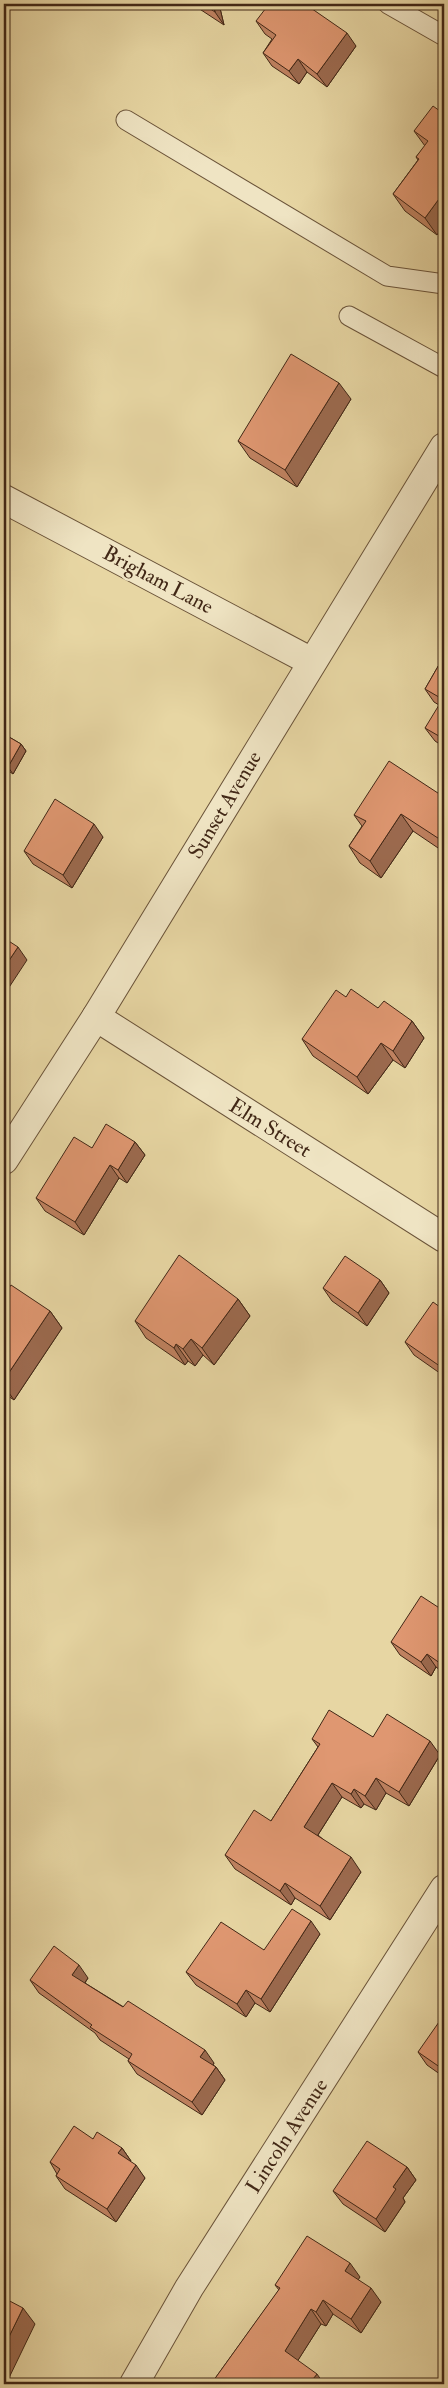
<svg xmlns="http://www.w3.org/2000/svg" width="448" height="2388" font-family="'IM FELL Double Pica',serif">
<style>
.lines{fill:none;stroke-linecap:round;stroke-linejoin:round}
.service-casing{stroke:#6a5339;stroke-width:21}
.minor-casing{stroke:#6a5339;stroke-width:30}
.tertiary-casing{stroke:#6a5339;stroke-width:30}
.service{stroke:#efe4c3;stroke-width:19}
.minor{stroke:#efe4c3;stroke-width:28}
.tertiary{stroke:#efe4c3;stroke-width:28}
.wall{fill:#c08261;stroke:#412716}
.shaded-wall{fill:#9c6a4f;stroke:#412716}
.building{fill:#df9771;stroke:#412716}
.labels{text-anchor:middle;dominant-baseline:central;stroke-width:5;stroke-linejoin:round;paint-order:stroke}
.street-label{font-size:21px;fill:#412716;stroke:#efe4c3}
</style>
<rect width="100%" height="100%" fill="#e7d6a3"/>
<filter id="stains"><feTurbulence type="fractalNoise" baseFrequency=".004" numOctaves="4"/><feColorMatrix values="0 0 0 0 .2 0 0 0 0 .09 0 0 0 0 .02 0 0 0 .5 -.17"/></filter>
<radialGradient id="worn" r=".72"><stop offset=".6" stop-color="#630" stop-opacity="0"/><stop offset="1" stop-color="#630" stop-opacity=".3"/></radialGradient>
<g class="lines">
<g class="service-casing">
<g id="service">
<polyline points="388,4 444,36"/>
<polyline points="126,120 387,276 444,284"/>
<polyline points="349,316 444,368"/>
</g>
</g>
<g class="minor-casing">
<g id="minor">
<polyline points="4,499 312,662"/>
<polyline points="96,1017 444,1238"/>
<polyline points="4,1160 96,1017 444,447"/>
</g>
</g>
<g class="tertiary-casing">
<polyline id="tertiary" points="134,2384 189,2288 444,1889"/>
</g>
<use href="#service" class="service"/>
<use href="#minor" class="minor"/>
<use href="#tertiary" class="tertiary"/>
</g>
<g class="wall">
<polygon points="192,4 219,4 224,25"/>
<polygon points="256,21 356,46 327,87 307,72 299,84 272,66 263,53 272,39 265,34"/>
<polygon points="444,114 444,224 437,235 405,211 393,194 418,160 416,157 425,146 414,131"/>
<polygon points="351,399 297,487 250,458 238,441"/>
<polygon points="444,656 444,708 434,702 425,689"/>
<polygon points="444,708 444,747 435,741 425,728"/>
<polygon points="4,734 21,744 26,751 13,774 4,768"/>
<polygon points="444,797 444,852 413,831 381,878 360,863 349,846 362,826 354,815"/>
<polygon points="103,837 72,888 33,864 24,851"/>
<polygon points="346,997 378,1008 412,1021 424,1038 405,1068 393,1060 368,1094 313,1056 302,1039"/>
<polygon points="135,1142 145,1155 127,1183 119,1178 84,1235 45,1211 36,1198 92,1148"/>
<polygon points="380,1280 389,1293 367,1326 332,1301 323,1288"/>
<polygon points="4,1295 50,1311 62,1328 14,1400 8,1396 4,1402"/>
<polygon points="238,1299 250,1316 214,1365 203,1355 195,1366 188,1361 185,1365 146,1338 135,1321"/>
<polygon points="444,1310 444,1376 414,1355 405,1342"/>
<polygon points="444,1611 444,1673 436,1667 431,1676 400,1655 391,1642"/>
<polygon points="373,1737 440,1755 409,1806 386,1793 376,1810 364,1804 361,1808 342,1797 318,1835 361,1872 330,1920 295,1898 291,1905 235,1869 225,1855 271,1821 318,1747 312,1739"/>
<polygon points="320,1934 270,2012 255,2003 246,2017 196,1985 186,1972"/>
<polygon points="88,1978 85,1983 214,2063 213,2065 216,2067 225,2080 202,2115 137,2074 128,2061 129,2059 100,2040 95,2033 39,1993 30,1980"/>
<polygon points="444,2025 444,2077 427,2065 418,2052"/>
<polygon points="93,2139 122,2148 131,2161 130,2161 145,2178 116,2222 65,2189 56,2176 57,2174 50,2162"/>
<polygon points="407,2167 416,2180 403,2198 405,2202 385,2232 343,2204 333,2191"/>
<polygon points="360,2277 358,2279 381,2302 361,2333 333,2314 326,2326 321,2324 298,2360 211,2384 279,2290 275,2285"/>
</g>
<g class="shaded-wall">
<polygon points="213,4 219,4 224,25 215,12"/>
<polygon points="347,33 356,46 327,87 317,74"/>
<polygon points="298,59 307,72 299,84 289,71"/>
<polygon points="444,192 444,224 437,235 425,218"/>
<polygon points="339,383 351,399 297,487 285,470"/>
<polygon points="21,744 26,751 13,774 8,767"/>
<polygon points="401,814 413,831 381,878 370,861"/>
<polygon points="94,824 103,837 72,888 63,875"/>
<polygon points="18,947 27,960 4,995 4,968"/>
<polygon points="412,1021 424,1038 405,1068 393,1051"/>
<polygon points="381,1043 393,1060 368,1094 357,1077"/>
<polygon points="135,1142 145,1155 127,1183 118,1170"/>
<polygon points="110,1165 119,1178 84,1235 75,1222"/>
<polygon points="380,1280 389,1293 367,1326 358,1313"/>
<polygon points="238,1299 250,1316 214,1365 202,1348"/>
<polygon points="50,1311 62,1328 14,1400 4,1386 4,1380"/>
<polygon points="191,1339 203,1355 195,1366 183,1349"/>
<polygon points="176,1344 188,1361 185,1365 174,1348"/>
<polygon points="4,1390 8,1396 4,1402"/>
<polygon points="427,1654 436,1667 431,1676 421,1662"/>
<polygon points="430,1741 440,1755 409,1806 399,1792"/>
<polygon points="376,1778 386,1793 376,1810 365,1796"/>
<polygon points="332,1783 342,1797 314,1841 304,1827"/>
<polygon points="354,1789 364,1804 361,1808 351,1794"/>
<polygon points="351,1857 361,1872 330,1920 320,1906"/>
<polygon points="285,1883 295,1898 291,1905 280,1891"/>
<polygon points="311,1921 320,1934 270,2012 261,1999"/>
<polygon points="79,1965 88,1978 81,1988 72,1975"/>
<polygon points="246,1990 255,2003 246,2017 237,2004"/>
<polygon points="205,2050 214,2063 210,2070 200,2057"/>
<polygon points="216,2067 225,2080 202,2115 192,2102"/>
<polygon points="122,2148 131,2161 127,2166 118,2153"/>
<polygon points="136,2165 145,2178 116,2222 107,2209"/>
<polygon points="407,2167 416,2180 403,2198 405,2202 385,2232 376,2219 393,2187"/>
<polygon points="350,2263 360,2277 355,2285 345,2271"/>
<polygon points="371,2288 381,2302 361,2333 351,2319"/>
<polygon points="323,2300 333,2314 326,2326 316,2312"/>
<polygon points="23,2308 35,2324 6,2384 4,2384 4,2347"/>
<polygon points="311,2309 321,2324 295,2365 285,2351"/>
<polygon points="317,2374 324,2384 309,2384"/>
</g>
<g class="building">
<polygon points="203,4 213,4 215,12"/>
<polygon points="269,4 305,4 347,33 317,74 298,59 289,71 263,53 276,35 256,21"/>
<polygon points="433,106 444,114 444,192 425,218 393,194 419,159 416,157 428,141 414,131"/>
<polygon points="291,354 339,383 285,470 238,441"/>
<polygon points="444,656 444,700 425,689"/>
<polygon points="439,705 444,708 444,739 425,728"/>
<polygon points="4,734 21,744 8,767 4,764"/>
<polygon points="389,761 444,797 444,842 401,814 370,861 349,846 366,821 354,815"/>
<polygon points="55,799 94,824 63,875 24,851"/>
<polygon points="444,904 444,915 441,913"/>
<polygon points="4,938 18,947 4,968"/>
<polygon points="351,989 378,1008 384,1001 412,1021 393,1051 381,1043 357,1077 302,1039 336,990 346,997"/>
<polygon points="106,1124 135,1142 118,1170 110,1165 75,1222 36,1198 74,1137 92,1148"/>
<polygon points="179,1255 238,1299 202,1348 191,1339 183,1349 176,1344 174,1348 135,1321"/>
<polygon points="345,1256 380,1280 358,1313 323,1288"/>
<polygon points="11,1285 50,1311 4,1380 4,1295"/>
<polygon points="433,1302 444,1310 444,1369 405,1342"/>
<polygon points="421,1596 444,1611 444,1666 427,1654 421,1662 391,1642"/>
<polygon points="329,1710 373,1737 387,1714 430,1741 399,1792 376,1778 365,1796 354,1789 351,1794 332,1783 304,1827 351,1857 320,1906 285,1883 280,1891 225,1855 254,1810 271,1821 320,1744 312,1739"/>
<polygon points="292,1909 311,1921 261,1999 246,1990 237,2004 186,1972 221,1922 264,1950"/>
<polygon points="54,1946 79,1965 72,1975 123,2007 128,2001 205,2050 200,2057 216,2067 192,2102 128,2061 132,2054 90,2027 92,2025 30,1980"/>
<polygon points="439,2022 444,2025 444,2070 418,2052"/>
<polygon points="74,2126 93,2139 97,2132 122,2148 118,2153 136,2165 107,2209 56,2176 60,2169 50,2162"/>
<polygon points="367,2141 407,2167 393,2187 396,2189 376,2219 333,2191"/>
<polygon points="307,2236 350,2263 345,2271 371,2288 351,2319 323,2300 316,2312 311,2309 285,2351 317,2374 309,2384 211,2384 280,2288 275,2285"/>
<polygon points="4,2298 23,2308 4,2347"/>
</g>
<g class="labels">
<g class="street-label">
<text transform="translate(158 580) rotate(28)">Brigham Lane</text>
<text transform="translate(225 805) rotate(-59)">Sunset Avenue</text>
<text transform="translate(270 1128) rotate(32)">Elm Street</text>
<text transform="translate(287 2136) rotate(-57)">Lincoln Avenue</text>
</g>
</g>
<rect width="448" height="2388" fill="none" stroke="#e7d6a3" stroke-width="20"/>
<rect x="5" y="5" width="438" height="2378" fill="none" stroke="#412716" stroke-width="2.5"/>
<rect x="10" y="10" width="428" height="2368" fill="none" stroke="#412716"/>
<rect width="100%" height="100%" filter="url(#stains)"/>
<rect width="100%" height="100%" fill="url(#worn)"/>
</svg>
